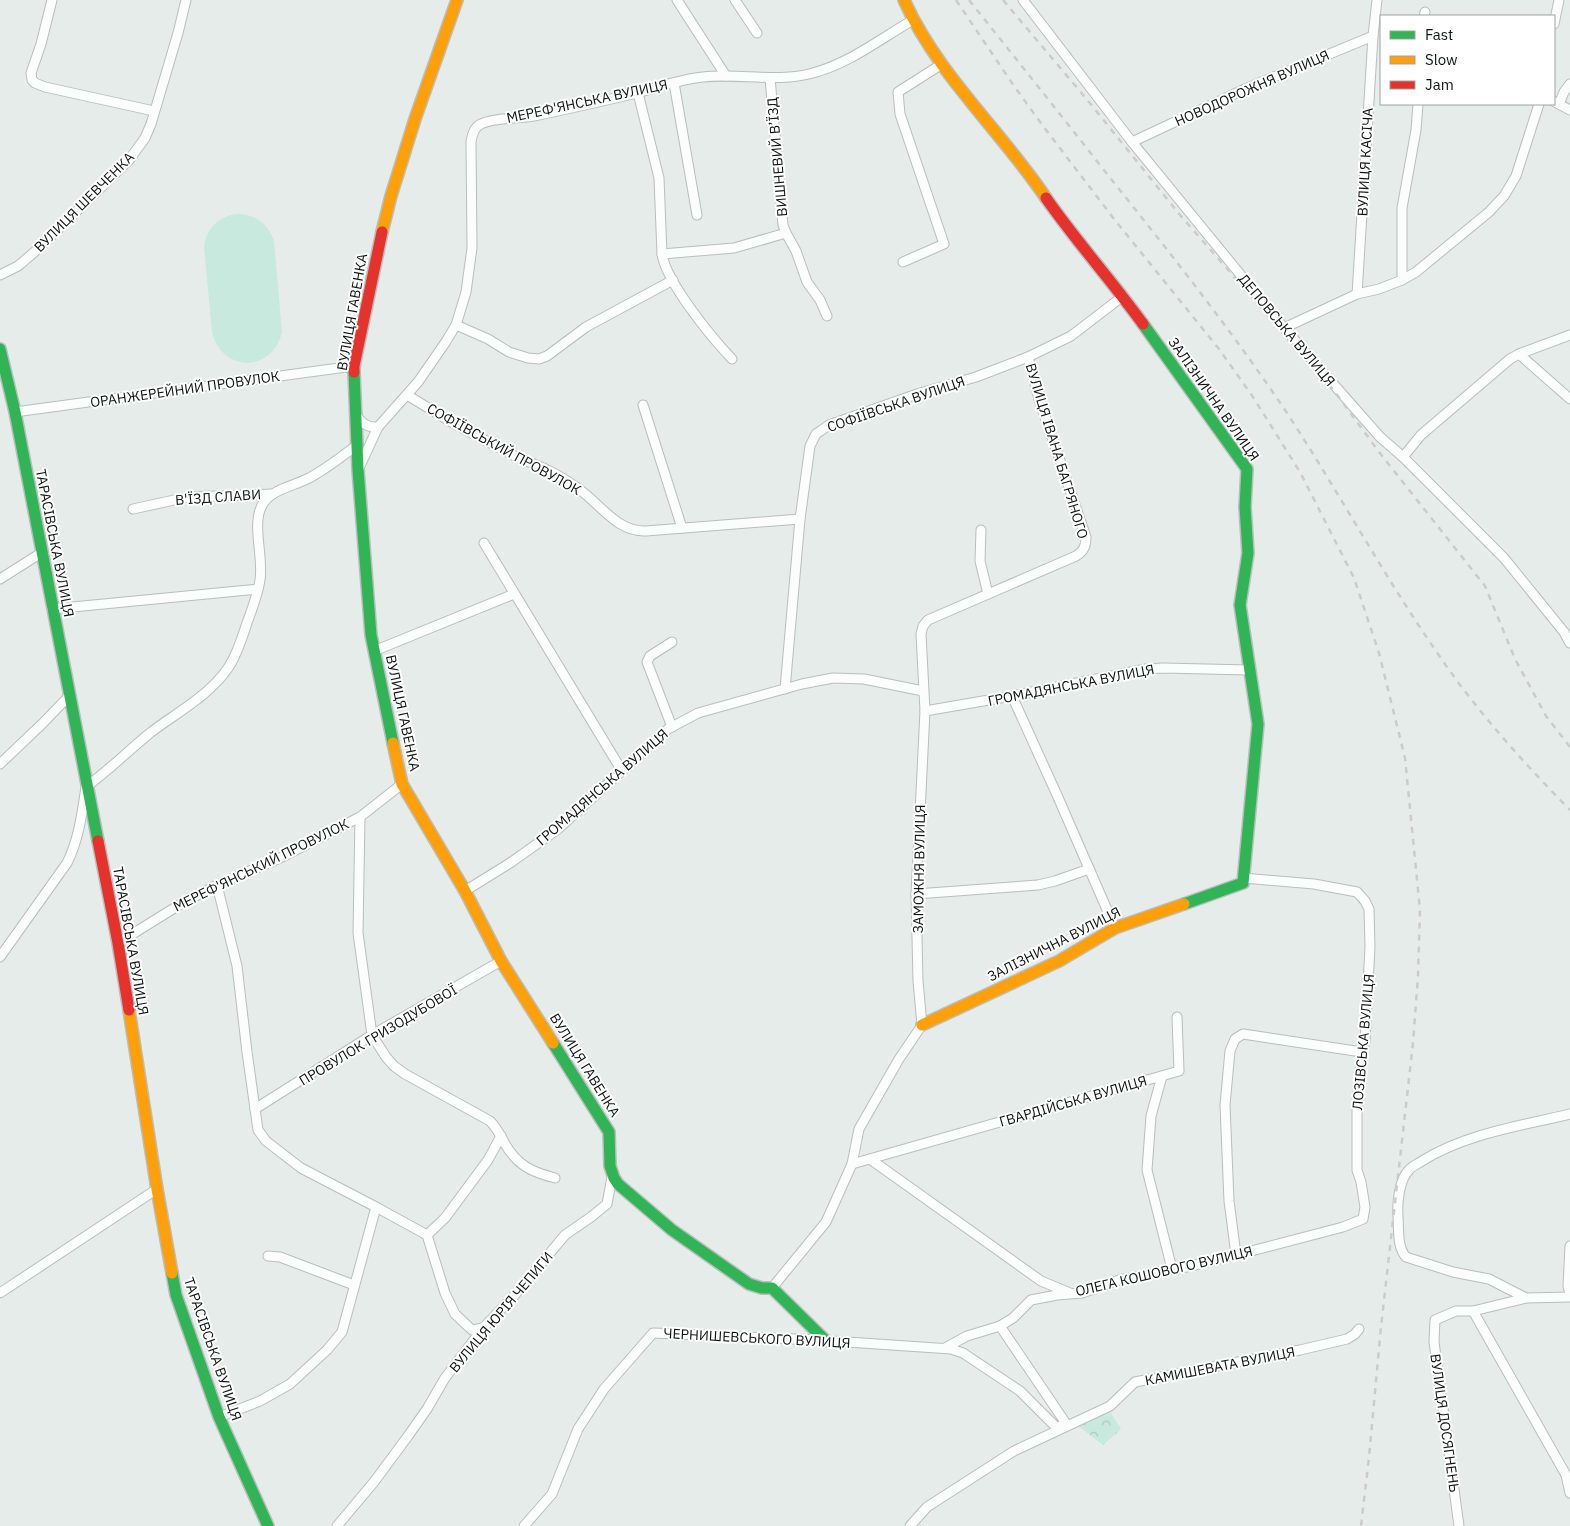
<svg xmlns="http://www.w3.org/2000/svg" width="1570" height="1526" font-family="'IBM Plex Sans',sans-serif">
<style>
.forest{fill:url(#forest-crowns)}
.pitch{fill:#c8e9dd}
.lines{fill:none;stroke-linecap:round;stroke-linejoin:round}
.street-casing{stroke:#b9bebc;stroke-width:11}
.fast-casing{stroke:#b9bebc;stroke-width:14}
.slow-casing{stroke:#b9bebc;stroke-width:14}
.jam-casing{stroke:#b9bebc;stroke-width:14}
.street{stroke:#fbfcfc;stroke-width:9}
.fast{stroke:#30b455;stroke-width:11}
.slow{stroke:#ff9f0a;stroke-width:11}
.jam{stroke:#e5322d;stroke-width:11}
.rail{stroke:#cacccb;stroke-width:2.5;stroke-dasharray:6 6;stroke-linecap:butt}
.labels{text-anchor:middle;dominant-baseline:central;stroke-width:4;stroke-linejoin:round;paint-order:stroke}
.street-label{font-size:14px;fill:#0f1312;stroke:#fff}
</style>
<defs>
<pattern id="forest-crowns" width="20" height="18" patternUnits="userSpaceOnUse" patternTransform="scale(1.25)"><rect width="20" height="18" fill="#c8e9dd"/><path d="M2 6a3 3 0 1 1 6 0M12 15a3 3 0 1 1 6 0" fill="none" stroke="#abc7bd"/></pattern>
</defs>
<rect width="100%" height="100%" fill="#e6ecea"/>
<polygon class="forest" points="1109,1410 1121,1429 1103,1445 1077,1425"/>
<path class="pitch" d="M236 214C255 214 268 223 274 241L282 332C272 373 222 373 212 332L204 247C206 229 218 217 236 214Z"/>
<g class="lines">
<g class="street-casing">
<g id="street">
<polyline points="52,0 41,44 31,73 32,80 35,83 45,87 154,111"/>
<polyline points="677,0 726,76"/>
<polyline points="735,0 757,33"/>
<polyline points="1023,0 1132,142 1284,328 1380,437 1403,457 1504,558 1564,632 1570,643"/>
<polyline points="1424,16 1425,12"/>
<polyline points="1554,24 1559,0"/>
<polyline points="770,78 783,225 786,233 796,251 807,282 820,300 827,316"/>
<polyline points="674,83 697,215"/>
<path d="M638 93 659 178 662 254C666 282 712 338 732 359"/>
<polyline points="1555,102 1570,110"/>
<polyline points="1559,104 1564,92 1570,84"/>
<polyline points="1132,142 1247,88 1373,36"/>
<polyline points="662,254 734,248 786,233"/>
<polyline points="903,262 944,244 900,114 898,92 942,64"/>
<polyline points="0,275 18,266 38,249 129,160 145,138 151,124 178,33 186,0"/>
<polyline points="1402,280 1402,208 1416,130 1418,104"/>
<polyline points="1357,294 1373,36 1377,0"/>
<polyline points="456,325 488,339 509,352 528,358 539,359 547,356 586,327 673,280"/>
<polyline points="1284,328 1357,294 1379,289 1402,280 1416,272 1489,212 1504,196 1516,176 1539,104"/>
<polyline points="1519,354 1570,399"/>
<path d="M407 395 453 423 522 460C542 465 568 480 584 493 603 508 619 532 646 531L800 519"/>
<polyline points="643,405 682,528"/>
<polyline points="15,412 354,366"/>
<path d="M356 415C362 423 367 428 378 427"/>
<polyline points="1403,457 1421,435 1510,359 1519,354 1570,335"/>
<path d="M359 468 378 427 418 382 445 343 456 325 466 292 472 248 471 142C472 135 474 127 481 124 496 117 518 119 534 116 568 109 603 101 637 93 659 87 681 79 703 77 740 73 777 83 813 73 850 63 880 39 913 20"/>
<polyline points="133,509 188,497 273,494"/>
<polyline points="981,530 980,561 988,594"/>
<polyline points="484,543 622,771"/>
<polyline points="0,579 41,553"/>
<polyline points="52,609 258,589"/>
<polyline points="374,651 514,594"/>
<polyline points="785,689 800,519 810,446 816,434 829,425 920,393 976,377 1028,357 1071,336 1123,296"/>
<polyline points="1012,696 1057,795 1115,928"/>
<polyline points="925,711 1012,696 1146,669 1163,668 1249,670"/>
<polyline points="672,727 647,662 650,656 672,642"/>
<polyline points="0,764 43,723 69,696"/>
<path d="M360 817 358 933 372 1035 386 1057 394 1066 405 1074 490 1121C497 1128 501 1136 505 1144 518 1166 532 1172 555 1178"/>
<polyline points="217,885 237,966 247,1052 258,1130 266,1141 301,1168 376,1207 427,1235 445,1293 455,1314 472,1330 483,1328"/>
<polyline points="465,891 510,863 558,829 668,729 698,713 802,684 833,678 864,679 923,691"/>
<polyline points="916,894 1038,885 1055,881 1089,869"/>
<polyline points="118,943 184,902 217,885 280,858 360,817 402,784"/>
<path d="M0 957 67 863C79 839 82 813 86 787 109 770 128 751 150 733 176 713 209 696 228 668 237 655 242 638 247 623 252 609 258 594 260 580 264 556 250 521 264 502 274 489 293 486 307 479 325 470 341 457 357 445"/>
<polyline points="1162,1076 1151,1116 1147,1170 1172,1269"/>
<polyline points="255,1109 372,1035 501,961"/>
<polyline points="870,1159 1041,1281 1070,1293"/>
<polyline points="852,1164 1179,1071 1177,1017"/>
<polyline points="427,1235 445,1218 488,1160 501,1136"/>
<polyline points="1570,1246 1568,1286 1570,1294"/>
<polyline points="1236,1255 1229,1201 1225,1105 1230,1051 1235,1039 1243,1034 1362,1052"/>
<polyline points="268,1256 280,1257 354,1285"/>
<path d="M772 1288 826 1222 852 1164 859 1129 899 1059 922 1025 918 981 916 894 925 711 921 634 923 626 928 620 1076 556C1084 551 1086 546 1086 537L1039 399 1028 357"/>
<polyline points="0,1293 157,1189"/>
<path d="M1526 1298 1489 1279 1453 1272 1406 1257C1397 1247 1399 1230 1398 1217 1397 1203 1399 1180 1409 1170 1412 1166 1418 1164 1422 1161 1465 1134 1520 1126 1570 1114"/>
<polyline points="1473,1311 1566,1475 1570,1493"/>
<polyline points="945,1348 967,1336 1000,1326 1013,1318 1031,1300 1057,1295 1082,1293 1119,1280 1172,1269 1187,1267 1236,1255 1343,1227 1363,1219 1365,1207 1361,1182 1357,1170 1357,1102 1362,1052 1365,1041 1370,947 1369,909 1365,901 1357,892 1314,884 1243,878"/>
<polyline points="219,1417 260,1401 290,1384 327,1350 342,1332 376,1207"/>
<polyline points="337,1526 374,1482 408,1436 427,1409 445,1378 483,1328 512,1298 565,1235 591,1217 607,1204 612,1177"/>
<polyline points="524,1526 552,1494 578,1429 604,1389 653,1333 818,1340 951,1349 963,1353 1020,1391 1056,1427 1067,1425 1000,1326"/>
<polyline points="910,1526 927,1507 1014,1451 1110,1406 1135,1382 1300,1350 1347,1339 1355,1334 1359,1329"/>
<polyline points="1459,1526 1434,1342 1435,1320 1456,1311 1473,1311 1526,1298 1570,1297"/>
</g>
</g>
<g class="fast-casing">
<g id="fast">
<polyline points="1143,324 1247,469 1245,507 1248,553 1240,605 1258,724 1243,883 1184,904"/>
<polyline points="0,349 15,412 98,841"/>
<polyline points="354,372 358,470 371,635 393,743"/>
<polyline points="553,1043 609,1132 610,1166 614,1178 618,1184 672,1230 749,1284 762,1288 772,1288 826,1341"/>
<polyline points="172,1273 176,1295 219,1417 268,1526"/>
</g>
</g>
<g class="slow-casing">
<g id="slow">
<path d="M904 0C937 74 1001 131 1046 198"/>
<polyline points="382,232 391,196 415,119 457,0"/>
<polyline points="393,743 402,784 465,891 501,961 553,1043"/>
<polyline points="129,1010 157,1189 172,1273"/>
<polyline points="922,1025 1059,961 1115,928 1184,904"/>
</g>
</g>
<g class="jam-casing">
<g id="jam">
<path d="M1046 198C1076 241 1112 281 1143 324"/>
<polyline points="354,372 354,366 382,232"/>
<polyline points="98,841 118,943 129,1010"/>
</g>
</g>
<use href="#street" class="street"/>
<use href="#fast" class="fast"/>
<use href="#slow" class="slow"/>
<use href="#jam" class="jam"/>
<g class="rail">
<polyline points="956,0 1014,86 1043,126 1114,219 1219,349 1253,397 1300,472 1354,578 1379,653 1405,758 1420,910 1418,976 1413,1043 1381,1327 1369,1457 1361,1526"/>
<path d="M969 0C1017 60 1064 119 1111 179 1171 254 1231 330 1285 410 1337 489 1382 573 1436 651 1475 709 1521 760 1570 810"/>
<polyline points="1003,0 1089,102 1180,215 1335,392 1379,452 1485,586 1515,659 1546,716 1570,747"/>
</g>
</g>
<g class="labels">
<g class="street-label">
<text transform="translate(1252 88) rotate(-24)">НОВОДОРОЖНЯ ВУЛИЦЯ</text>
<text transform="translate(587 101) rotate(-12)">МЕРЕФ'ЯНСЬКА ВУЛИЦЯ</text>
<text transform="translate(777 157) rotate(-95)">ВИШНЕВИЙ В’ЇЗД</text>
<text transform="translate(1365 162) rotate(-87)">ВУЛИЦЯ КАСІЧА</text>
<text transform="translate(84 202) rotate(-45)">ВУЛИЦЯ ШЕВЧЕНКА</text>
<text transform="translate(352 312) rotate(-80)">ВУЛИЦЯ ГАВЕНКА</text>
<text transform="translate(1287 330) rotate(50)">ДЕПОВСЬКА ВУЛИЦЯ</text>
<text transform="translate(185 389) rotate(-8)">ОРАНЖЕРЕЙНИЙ ПРОВУЛОК</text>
<text transform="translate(1214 399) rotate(55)">ЗАЛІЗНИЧНА ВУЛИЦЯ</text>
<text transform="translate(896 404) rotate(-19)">СОФІЇВСЬКА ВУЛИЦЯ</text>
<text transform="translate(504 449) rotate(29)">СОФІЇВСЬКИЙ ПРОВУЛОК</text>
<text transform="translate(1057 451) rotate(73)">ВУЛИЦЯ ІВАНА БАГРЯНОГО</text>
<text transform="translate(218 497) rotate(-4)">В'ЇЗД СЛАВИ</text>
<text transform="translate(55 543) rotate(79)">ТАРАСІВСЬКА ВУЛИЦЯ</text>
<text transform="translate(1071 685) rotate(-11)">ГРОМАДЯНСЬКА ВУЛИЦЯ</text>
<text transform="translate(403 713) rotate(78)">ВУЛИЦЯ ГАВЕНКА</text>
<text transform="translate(602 787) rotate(-41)">ГРОМАДЯНСЬКА ВУЛИЦЯ</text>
<text transform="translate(261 865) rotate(-26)">МЕРЕФ'ЯНСЬКИЙ ПРОВУЛОК</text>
<text transform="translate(919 869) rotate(-89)">ЗАМОЖНЯ ВУЛИЦЯ</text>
<text transform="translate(131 941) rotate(80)">ТАРАСІВСЬКА ВУЛИЦЯ</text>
<text transform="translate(1054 944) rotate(-27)">ЗАЛІЗНИЧНА ВУЛИЦЯ</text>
<text transform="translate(378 1035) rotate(-31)">ПРОВУЛОК ГРИЗОДУБОВОЇ</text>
<text transform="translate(1363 1042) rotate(-85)">ЛОЗІВСЬКА ВУЛИЦЯ</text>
<text transform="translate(585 1065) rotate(58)">ВУЛИЦЯ ГАВЕНКА</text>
<text transform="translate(1073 1101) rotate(-16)">ГВАРДІЙСЬКА ВУЛИЦЯ</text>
<text transform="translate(1164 1271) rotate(-13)">ОЛЕГА КОШОВОГО ВУЛИЦЯ</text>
<text transform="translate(501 1312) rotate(-50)">ВУЛИЦЯ ЮРІЯ ЧЕПИГИ</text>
<text transform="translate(757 1338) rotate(3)">ЧЕРНИШЕВСЬКОГО ВУЛИЦЯ</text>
<text transform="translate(213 1349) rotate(71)">ТАРАСІВСЬКА ВУЛИЦЯ</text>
<text transform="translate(1220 1366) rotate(-11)">КАМИШЕВАТА ВУЛИЦЯ</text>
<text transform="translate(1445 1423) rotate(82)">ВУЛИЦЯ ДОСЯГНЕНЬ</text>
</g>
</g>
<rect x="1380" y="15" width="175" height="90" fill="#ffffff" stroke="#9fa1a0"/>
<rect x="1390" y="31" width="25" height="8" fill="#30b455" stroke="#9fa1a0"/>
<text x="1425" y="40" font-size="15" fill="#0f1312">Fast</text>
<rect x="1390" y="56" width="25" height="8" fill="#ff9f0a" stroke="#9fa1a0"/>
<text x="1425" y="65" font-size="15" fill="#0f1312">Slow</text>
<rect x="1390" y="81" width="25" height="8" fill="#e5322d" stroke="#9fa1a0"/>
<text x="1425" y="90" font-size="15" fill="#0f1312">Jam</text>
</svg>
